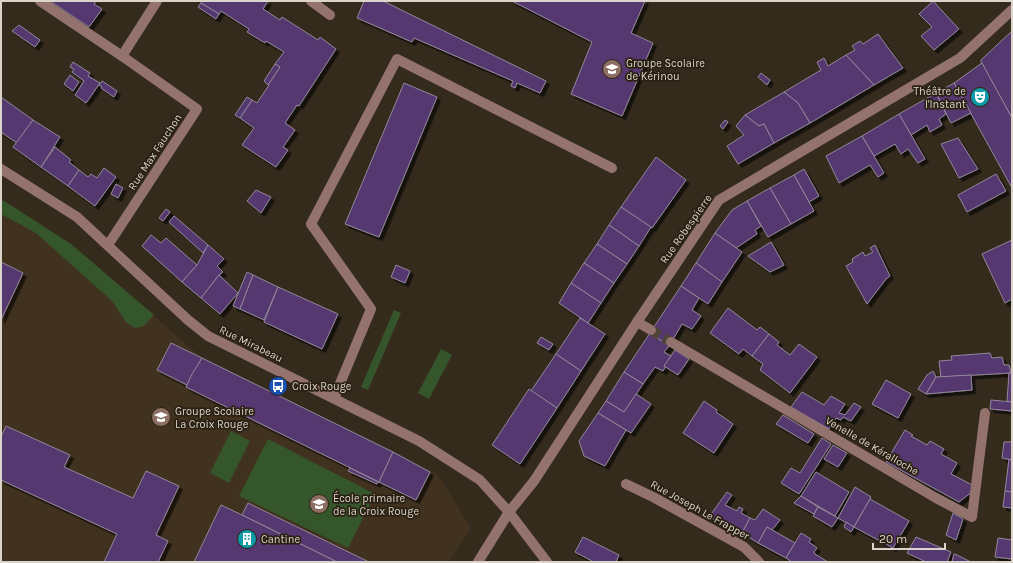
<svg xmlns="http://www.w3.org/2000/svg" width="1013" height="563" font-family="Karla,sans-serif">
<style>
.built{fill:#41321f}
.green{fill:#35552b}
.building{fill:#56376f;stroke:#91889a;filter:url(#shadow)}
.lines{fill:none;stroke-linecap:round;stroke-linejoin:round}
.minor-tunnel{stroke:#4e4437;stroke-width:10;stroke-dasharray:10 5;stroke-linecap:butt}
.minor{stroke:#94736f;stroke-width:10}
.labels{text-anchor:middle;dominant-baseline:central;stroke-width:3.5;stroke-linejoin:round;paint-order:stroke}
.poi-label{font-size:11px;fill:#dbd4cb;stroke:#2b2113;text-anchor:start}
.street-label{font-size:11px;fill:#dbd4cb;stroke:#2b2113}
</style>
<defs>
<filter id="shadow"><feDropShadow dx="3.5" dy="3.5" stdDeviation="0" flood-color="#0009"/></filter>
</defs>
<rect width="100%" height="100%" fill="#352b1d"/>
<polygon class="built" points="1,199 71,244 202,358 438,475 471,528 449,562 1,562"/>
<g class="green">
<polygon points="1,199 71,244 154,315 144,326 135,328 126,322 112,301 36,233 1,214"/>
<polygon points="394,310 401,313 368,390 361,387"/>
<polygon points="441,349 452,355 429,399 418,393"/>
<polygon points="231,431 250,441 229,483 210,473"/>
<polygon points="268,439 375,494 348,548 239,496"/>
</g>
<g class="building">
<polygon points="50,1 96,1 94,4 102,9 89,27"/>
<polygon points="202,1 268,1 263,9 280,20 282,17 318,40 320,37 336,49 299,106 297,105 285,123 295,130 283,147 288,150 276,167 242,145 254,128 240,118 252,100 257,103 269,85 268,85 280,67 275,64 284,52 266,41 265,43 247,32 249,29 221,11 219,14 201,3"/>
<polygon points="364,1 383,1 546,81 540,93 517,83 515,88 511,86 513,81 414,38 412,42 357,18"/>
<polygon points="512,1 645,1 631,33 653,43 622,116 571,94 592,42"/>
<polygon points="933,1 959,29 934,50 921,36 932,27 919,14"/>
<polygon points="201,3 219,14 216,19 198,7"/>
<polygon points="19,25 40,40 35,47 12,31"/>
<polygon points="1012,31 1012,118 981,62 981,60"/>
<polygon points="878,34 903,68 874,85 846,55 855,50 852,46 860,41 863,44"/>
<polygon points="846,55 874,85 810,123 798,103 784,92 821,70 817,62 824,58 828,66"/>
<polygon points="73,62 90,73 88,76 100,83 86,103 75,95 84,81 72,72 74,69 70,67"/>
<polygon points="982,63 1012,118 1012,188 954,83"/>
<polygon points="275,64 280,67 268,85 264,81"/>
<polygon points="761,73 770,80 767,85 758,77"/>
<polygon points="70,75 79,82 73,91 64,84"/>
<polygon points="102,81 117,91 114,97 101,88 102,87 99,85"/>
<polygon points="404,83 437,97 379,237 345,224"/>
<polygon points="954,83 971,113 951,123 936,93"/>
<polygon points="784,92 798,103 810,123 774,143 764,124 759,126 745,115"/>
<polygon points="936,93 946,114 939,119 942,125 930,132 927,125 911,135 899,114"/>
<polygon points="1,97 33,120 17,143 1,132"/>
<polygon points="247,97 252,100 240,118 235,115"/>
<polygon points="899,114 925,159 918,163 908,149 901,154 895,144 874,156 862,136"/>
<polygon points="745,115 759,126 764,124 774,143 738,164 727,146 744,135 736,126"/>
<polygon points="33,120 60,137 41,167 13,147"/>
<polygon points="725,120 728,122 723,129 720,126"/>
<polygon points="862,136 884,173 878,177 870,165 839,183 826,156"/>
<polygon points="958,138 978,169 959,178 941,144"/>
<polygon points="55,147 71,160 69,162 79,170 68,186 41,167"/>
<polygon points="656,157 686,180 652,228 621,207"/>
<polygon points="104,168 116,177 95,206 68,186 79,170 88,177 91,174 97,178"/>
<polygon points="804,169 819,196 809,202 794,175"/>
<polygon points="996,174 1006,191 967,212 958,195"/>
<polygon points="794,175 814,211 791,224 770,188"/>
<polygon points="116,184 123,188 118,198 111,194"/>
<polygon points="770,188 791,224 768,237 747,201"/>
<polygon points="256,190 271,197 261,213 247,201"/>
<polygon points="747,201 761,226 755,230 757,234 736,248 715,233 732,210"/>
<polygon points="621,207 651,227 639,246 609,225"/>
<polygon points="166,209 170,212 163,221 159,218"/>
<polygon points="174,216 208,245 203,253 169,222"/>
<polygon points="609,225 639,246 627,264 597,244"/>
<polygon points="715,233 742,252 722,282 696,263"/>
<polygon points="151,235 161,243 166,238 197,265 182,282 142,246"/>
<polygon points="1012,240 1012,299 1005,303 982,254"/>
<polygon points="771,242 784,265 770,272 748,256"/>
<polygon points="597,244 627,264 614,283 584,263"/>
<polygon points="208,245 224,259 217,266 223,272 219,275 201,298 182,282 197,265"/>
<polygon points="875,245 890,276 886,279 867,304 846,266 853,262 852,259 863,252 865,256 873,252 870,248"/>
<polygon points="1,262 23,273 1,320"/>
<polygon points="584,263 614,283 601,303 571,283"/>
<polygon points="696,263 722,282 708,304 681,286"/>
<polygon points="396,265 410,271 405,283 391,277"/>
<polygon points="247,272 253,275 240,309 233,306"/>
<polygon points="219,275 238,293 220,314 201,298"/>
<polygon points="253,275 278,287 264,320 240,309"/>
<polygon points="571,283 601,303 588,323 559,303"/>
<polygon points="681,286 699,298 692,310 701,316 692,329 682,324 669,346 650,333"/>
<polygon points="278,287 338,314 322,349 264,322"/>
<polygon points="728,308 757,330 760,327 769,334 752,356 743,349 739,354 710,333"/>
<polygon points="580,318 605,334 581,371 556,354"/>
<polygon points="650,333 669,346 664,352 671,356 663,371 655,367 643,384 624,372"/>
<polygon points="769,334 779,342 777,345 790,355 799,344 817,357 790,393 760,370 763,364 752,356"/>
<polygon points="541,337 553,344 549,350 537,343"/>
<polygon points="171,343 202,358 187,385 157,370"/>
<polygon points="675,350 689,359 678,375 664,366"/>
<polygon points="990,353 992,358 1002,357 1004,365 1009,365 1011,373 941,377 939,361 952,360 951,356"/>
<polygon points="556,354 581,371 557,408 531,391"/>
<polygon points="202,358 393,452 379,482 186,387 192,374"/>
<polygon points="933,371 936,377 926,394 918,389 927,375"/>
<polygon points="624,372 643,384 624,412 606,401"/>
<polygon points="1009,373 1012,373 1012,402 1007,401"/>
<polygon points="971,375 972,390 926,394 936,377"/>
<polygon points="886,380 911,394 898,418 872,404"/>
<polygon points="529,389 557,408 520,464 492,445"/>
<polygon points="802,392 824,405 831,396 845,404 839,413 845,415 854,403 861,407 851,421 843,417 841,420 836,418 829,429 791,407"/>
<polygon points="636,394 651,404 631,433 598,413 606,401 624,412"/>
<polygon points="991,400 1012,402 1012,411 990,409"/>
<polygon points="704,401 717,410 716,412 733,424 714,453 683,433"/>
<polygon points="598,413 626,430 605,466 584,456 579,441"/>
<polygon points="783,415 814,434 808,443 776,424"/>
<polygon points="6,426 70,455 64,467 133,498 146,471 179,486 156,535 168,541 158,562 104,562 117,534 1,480 1,437"/>
<polygon points="905,430 913,435 911,436 927,445 930,441 944,449 941,454 957,463 951,474 974,486 973,491 959,502 886,462"/>
<polygon points="822,438 831,444 799,494 781,483 791,468 800,473"/>
<polygon points="1004,442 1012,442 1012,460 1002,458"/>
<polygon points="833,445 847,453 838,467 824,459"/>
<polygon points="393,452 430,472 416,500 379,482"/>
<polygon points="1009,459 1012,460 1012,492 1005,491"/>
<polygon points="350,468 378,482 377,484 348,471"/>
<polygon points="816,472 849,492 835,516 801,496"/>
<polygon points="855,487 871,497 854,527 838,518"/>
<polygon points="1005,491 1012,492 1012,508 1003,507"/>
<polygon points="727,492 732,495 725,505 737,511 739,507 743,509 741,513 750,518 742,533 709,517"/>
<polygon points="801,496 818,507 814,514 794,503"/>
<polygon points="870,499 909,521 893,548 854,527"/>
<polygon points="248,503 369,562 337,562 242,515"/>
<polygon points="221,505 242,515 337,562 194,562"/>
<polygon points="818,507 838,518 832,527 813,516"/>
<polygon points="763,509 780,520 772,530 767,527 758,543 742,533 750,518 755,520"/>
<polygon points="953,513 963,519 956,540 946,535"/>
<polygon points="846,522 854,527 851,532 844,527"/>
<polygon points="767,527 795,543 786,558 758,543"/>
<polygon points="801,533 811,539 809,542 817,548 814,552 815,554 828,562 792,562 786,558"/>
<polygon points="583,537 619,555 616,562 594,562 575,552"/>
<polygon points="916,537 951,552 947,562 926,562 907,553"/>
<polygon points="998,538 1012,540 1012,559 995,557"/>
<polygon points="954,554 955,554 971,562 952,562"/>
</g>
<g class="lines">
<polyline class="minor-tunnel" points="651,330 671,342"/>
<g class="minor">
<polyline points="40,1 122,56"/>
<polyline points="311,1 330,15"/>
<polyline points="1,169 77,217 188,320 208,336 419,441 480,480 509,512 547,562"/>
<polyline points="108,245 197,109 122,56 157,1"/>
<polyline points="637,322 651,330"/>
<polyline points="671,342 936,498 972,517 985,413"/>
<polyline points="334,398 371,309 311,224 397,59 612,168"/>
<polyline points="626,484 653,497 744,547 759,562"/>
<polyline points="478,562 509,512 534,481 637,322 719,200 960,58 1012,10"/>
</g>
</g>
<defs>
<g id="school-disc" transform="scale(1)"><circle r="9.5" fill="#8d6e63" stroke="#2b2113"/><path d="M0-5L7-2L0 1L-7-2ZM-4 1L0 2.5L4 1V4Q0 6-4 4Z" fill="#fff"/></g>
<g id="theatre-disc" transform="scale(1)"><circle r="9.5" fill="#0f9aa8" stroke="#2b2113"/><path d="M-5-5.5Q0-4 5-5.5V0Q5 5 0 6Q-5 5-5 0ZM-3.3-2.5H-1v1.5H-3.3ZM1-2.5H3.3v1.5H1ZM-2.8 1Q0 5.5 2.8 1Z" fill="#fff"/></g>
<g id="bus-disc" transform="scale(1)"><circle r="9.5" fill="#1a4fb4" stroke="#2b2113"/><path d="M-5-6H5V4H4V6H2V4H-2V6H-4V4H-5ZM-3.5-4V0h7V-4ZM-3.5 1.2v1.5H-2V1.2ZM2 1.2v1.5H3.5V1.2Z" fill="#fff"/></g>
<g id="building-disc" transform="scale(1)"><circle r="9.5" fill="#0f9aa8" stroke="#2b2113"/><path d="M-4-6H4V6H1V3H-1V6H-4ZM-2.5-4.3h1.7v1.8h-1.7ZM.8-4.3h1.7v1.8H.8ZM-2.5-1h1.7V.8h-1.7ZM.8-1h1.7V.8H.8Z" fill="#fff"/></g>
</defs>
<g fill-rule="evenodd">
<use href="#school-disc" x="612" y="69"/>
<use href="#theatre-disc" x="980" y="97"/>
<use href="#bus-disc" x="278" y="386"/>
<use href="#school-disc" x="161" y="417"/>
<use href="#school-disc" x="319" y="504"/>
<use href="#building-disc" x="247" y="539"/>
</g>
<g class="labels">
<g class="poi-label">
<text x="626" y="63">Groupe Scolaire<tspan x="626" dy="13">de Kérinou</tspan></text>
<text x="966" y="91" text-anchor="end">Théâtre de<tspan x="966" dy="13">l'Instant</tspan></text>
<text x="292" y="386">Croix Rouge</text>
<text x="175" y="411">Groupe Scolaire<tspan x="175" dy="13">La Croix Rouge</tspan></text>
<text x="333" y="498">École primaire<tspan x="333" dy="13">de la Croix Rouge</tspan></text>
<text x="261" y="539">Cantine</text>
</g>
<g class="street-label">
<text transform="translate(155 152) rotate(-57)">Rue Max Fauchon</text>
<text transform="translate(686 229) rotate(-55)">Rue Robespierre</text>
<text transform="translate(251 344) rotate(26)">Rue Mirabeau</text>
<text transform="translate(872 446) rotate(30)">Venelle de Kéralloche</text>
<text transform="translate(700 510) rotate(29)">Rue Joseph Le Frapper</text>
</g>
</g>
<rect width="1013" height="563" fill="none" stroke="#dbd4cb" stroke-width="4"/>
<path d="M873 543v6h72v-6" fill="none" stroke="#dbd4cb" stroke-width="2"/>
<text x="879" y="543" font-size="12" fill="#dbd4cb" stroke="#2b2113" stroke-width="3" paint-order="stroke">20 m</text>
</svg>
